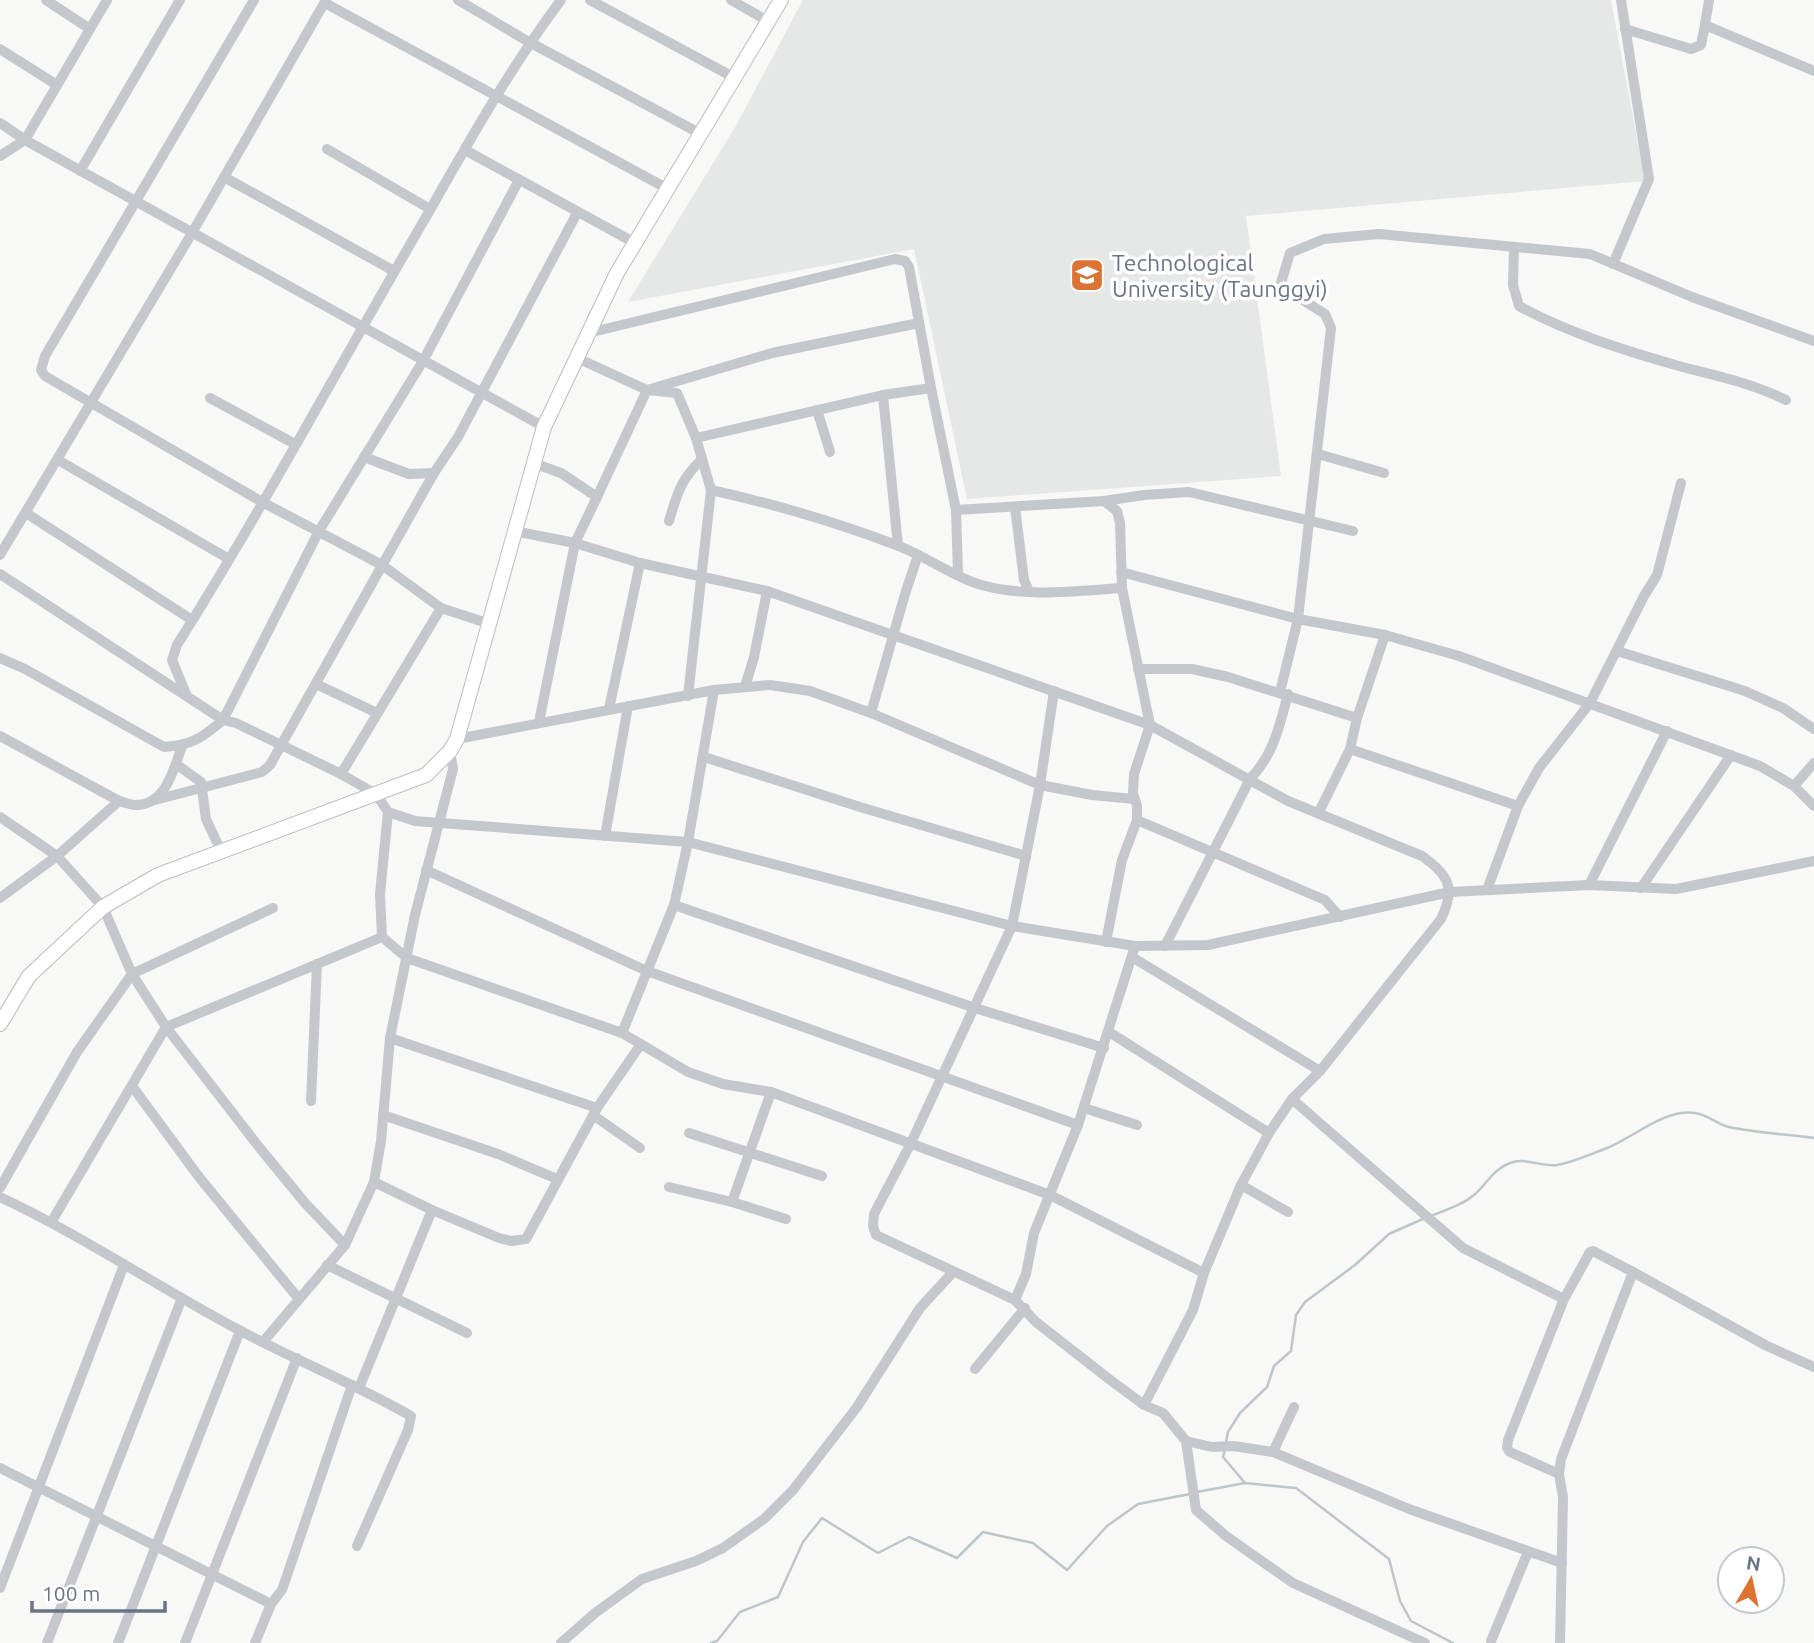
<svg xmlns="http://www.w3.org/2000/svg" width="1814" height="1643" font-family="Ubuntu,sans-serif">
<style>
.built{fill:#e6e7e7}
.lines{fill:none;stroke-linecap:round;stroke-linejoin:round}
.stream{stroke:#bec6cc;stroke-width:2.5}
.secondary-casing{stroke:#b9bcc2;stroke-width:16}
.street{stroke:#c4c7cb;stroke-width:10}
.secondary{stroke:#fff;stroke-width:14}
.labels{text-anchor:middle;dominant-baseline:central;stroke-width:7;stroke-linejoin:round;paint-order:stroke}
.poi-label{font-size:23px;fill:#697486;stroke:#fff;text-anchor:start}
</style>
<rect width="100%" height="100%" fill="#f8f8f6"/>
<polygon class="built" points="803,0 1611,0 1645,181 1246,216 1281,476 967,499 914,249 628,302 737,124"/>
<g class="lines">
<g class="stream">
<path d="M1431 1216C1446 1210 1462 1205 1474 1195 1487 1184 1493 1169 1510 1163 1526 1157 1540 1167 1557 1165 1574 1162 1591 1154 1607 1148 1635 1137 1663 1109 1695 1113 1707 1114 1718 1125 1729 1127 1757 1133 1786 1134 1814 1138"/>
<polyline points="1226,1442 1228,1432 1240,1413 1267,1387 1274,1366 1291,1351 1296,1315 1305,1302 1355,1265 1389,1234 1425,1218"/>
<polyline points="1225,1449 1223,1457 1245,1483"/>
<polyline points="1197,1492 1245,1483 1296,1488 1389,1559 1400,1601 1411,1621 1453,1643"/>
<polyline points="711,1643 717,1641 740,1612 778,1597 803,1542 822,1518 878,1553 909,1537 957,1558 983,1532 1033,1543 1067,1570 1107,1526 1138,1504 1190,1494"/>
</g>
<g class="secondary-casing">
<polyline id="secondary" points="0,1024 29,976 103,907 158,875 426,775 450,751 457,739 544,427 617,273 781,0"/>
</g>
<g class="street">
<polyline points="46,0 90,29"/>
<polyline points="254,0 45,356 41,370 45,376 264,503 382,565 441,608 487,623"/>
<polyline points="458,0 529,42 701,134"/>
<polyline points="590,0 735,78"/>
<polyline points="731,0 768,21"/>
<polyline points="325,3 668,189"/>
<polyline points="1705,25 1709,0"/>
<polyline points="1625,29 1691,49 1701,45 1705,25 1814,71"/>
<polyline points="0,49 57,85"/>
<polyline points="0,123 25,140 544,427"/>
<polyline points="327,149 430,209"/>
<polyline points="465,150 635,243"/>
<polyline points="0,156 25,140 107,0"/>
<polyline points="80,171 180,0"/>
<polyline points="224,177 394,271"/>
<path d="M1514 247 1513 285 1519 306C1568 333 1626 351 1679 366 1716 376 1752 383 1786 400"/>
<polyline points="1613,264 1649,179 1621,0"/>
<polyline points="588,333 895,259 905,261 909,267 931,388"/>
<polyline points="577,358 647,390 677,393 696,438 711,490 688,696"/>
<polyline points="883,395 898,546"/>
<polyline points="210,398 295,444"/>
<polyline points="817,410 830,452"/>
<polyline points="696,438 883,395 931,388 956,510 958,574"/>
<polyline points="1318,454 1384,473"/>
<polyline points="364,457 409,474 434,473"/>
<polyline points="58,460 229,559"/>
<polyline points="533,463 561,473 597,497 647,390 772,353 919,323"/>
<path d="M711 490C774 504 836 522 896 545 924 555 950 575 978 584 1024 598 1076 591 1122 588"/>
<polyline points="1104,501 1144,495 1189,492 1353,531"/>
<polyline points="1015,507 1024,580 1029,591"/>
<polyline points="956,510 1104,501 1117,511 1120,523 1122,588 1150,725 1134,774 1133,793 1137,806 1137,820 1122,860 1106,942"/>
<polyline points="26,513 192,620"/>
<path d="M669 521C677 494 681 479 702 459"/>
<path d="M514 531 575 543 640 563 767 591 1150 725 1288 801 1422 856C1449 875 1456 888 1441 919L1320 1071 1292 1099 1269 1133 1109 1032"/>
<polyline points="0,555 192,233 326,0"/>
<polyline points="1121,572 1298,619 1385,635 1459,656 1760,766 1794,786 1814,806"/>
<polyline points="0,574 223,720 319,531 423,361 519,180"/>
<polyline points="1617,651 1745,691 1783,708 1814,729"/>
<path d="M0 658 25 669 164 747C192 745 202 738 223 720L236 723 341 774 376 794 388 812 415 821 688 842 1012 926 1135 946 1208 945 1450 892 1589 885 1676 889 1814 861"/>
<polyline points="1138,669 1192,669 1228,677 1357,718"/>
<polyline points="316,684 377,713"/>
<polyline points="745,687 754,657 767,591"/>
<polyline points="1280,692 1298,619 1331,328 1325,314 1298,297 1281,283 1290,253 1324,239 1379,234 1590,254 1692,297 1814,341"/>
<path d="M186 694 172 660 177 645C265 505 343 359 426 217 468 143 510 68 561 0"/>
<polyline points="609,709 640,563"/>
<polyline points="871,713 905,594 918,555"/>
<polyline points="539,722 575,543 597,497"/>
<path d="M0 736 119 801C124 802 131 805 136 805 166 805 174 768 182 746"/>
<polyline points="457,739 714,690 770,685 810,691 871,713 1040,785 1092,795 1134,799"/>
<polyline points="1350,749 1518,806"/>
<polyline points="704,757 860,807 1026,856"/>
<polyline points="176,764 201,782 206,819 221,851"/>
<polyline points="341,774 441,608"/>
<polyline points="1794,786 1814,763"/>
<polyline points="155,800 262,772 270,765 434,473 458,437 577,213"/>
<polyline points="1319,812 1350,749 1357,718 1385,635"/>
<polyline points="0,817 57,856 103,907 132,974 166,1027 259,1147 305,1203 345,1245"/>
<polyline points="1137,820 1325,900 1340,917"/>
<polyline points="605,836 628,706"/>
<polyline points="426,870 647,971 1078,1125"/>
<polyline points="1589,885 1667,731"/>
<polyline points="1641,888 1731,755"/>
<polyline points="1487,890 1518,806 1539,768 1590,703 1644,596 1657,575 1681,483"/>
<polyline points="0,898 57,856 119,801"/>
<polyline points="674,905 975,1008 1104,1048"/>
<polyline points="382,937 407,958 622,1033 688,1072 723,1084 771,1092 1050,1195 1204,1273"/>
<polyline points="1135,946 1078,1125 1034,1233 1026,1274 1015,1300 1036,1322 1109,1379 1144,1405 1163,1413 1186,1441 1196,1510 1226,1536 1293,1583 1425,1643"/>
<path d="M1165 946 1250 779C1274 754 1279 727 1288 694"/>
<polyline points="1132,957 1320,1071"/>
<polyline points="622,1033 674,905 688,842 714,690"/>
<polyline points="390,1038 597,1108"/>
<polyline points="132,1086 199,1177 298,1298"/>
<polyline points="1292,1099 1463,1248 1564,1299 1508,1440 1507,1448 1510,1452 1559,1474"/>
<polyline points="311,1101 317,964"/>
<polyline points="1084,1108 1137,1125"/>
<polyline points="383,1115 498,1154 557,1179"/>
<polyline points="593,1115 640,1148"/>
<polyline points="689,1133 822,1176"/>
<polyline points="374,1182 432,1210 499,1238 511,1241 526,1239 597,1108 641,1044"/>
<polyline points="1241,1185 1269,1133"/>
<polyline points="669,1187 732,1202 786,1219"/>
<polyline points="0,1188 77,1052 132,974 273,908"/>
<path d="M0 1197C83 1236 158 1287 239 1330 295 1360 355 1384 411 1416L408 1430 357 1546"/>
<polyline points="732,1202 771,1092"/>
<polyline points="52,1221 166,1027 382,937 380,894 388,812"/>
<polyline points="327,1265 467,1333"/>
<polyline points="1633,1272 1767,1346 1814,1367"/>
<polyline points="1015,1300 876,1235 873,1226 874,1214 910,1145 1012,926 1040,785 1054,691"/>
<polyline points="263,1342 345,1245 374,1182 381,1141 390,1038 415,915 453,769 450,751"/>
<polyline points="975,1369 1025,1308"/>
<polyline points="359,1388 432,1210"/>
<polyline points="1144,1405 1193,1310 1204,1273 1241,1185 1288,1212"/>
<polyline points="1186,1441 1212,1447 1233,1446 1273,1452 1409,1509 1562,1563"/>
<polyline points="1273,1452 1294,1407"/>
<polyline points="0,1468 271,1604"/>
<polyline points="0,1588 124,1265"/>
<polyline points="1491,1641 1528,1552"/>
<polyline points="47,1643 182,1298"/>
<polyline points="118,1643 240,1331"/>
<polyline points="185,1643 297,1358"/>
<polyline points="255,1643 271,1604 282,1590 352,1385"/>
<polyline points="561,1643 595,1613 642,1579 696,1561 723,1548 764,1519 793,1490 857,1407 920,1308 953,1272"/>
<polyline points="1560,1643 1563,1497 1559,1474 1561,1459 1633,1272 1593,1251 1590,1252 1564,1299"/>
</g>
<use href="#secondary" class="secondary"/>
</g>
<defs>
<g id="university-square" transform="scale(1.75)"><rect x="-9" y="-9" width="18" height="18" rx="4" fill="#dc7332" stroke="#fff"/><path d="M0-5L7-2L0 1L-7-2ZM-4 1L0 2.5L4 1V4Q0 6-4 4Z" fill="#fff"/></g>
</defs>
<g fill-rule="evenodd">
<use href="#university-square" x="1087" y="275"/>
</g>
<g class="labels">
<g class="poi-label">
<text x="1112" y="262">Technological<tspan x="1112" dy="26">University (Taunggyi)</tspan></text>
</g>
</g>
<g transform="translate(1751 1580) rotate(9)"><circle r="33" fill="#ffffff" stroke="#c3c7cf" stroke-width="2"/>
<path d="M0-5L12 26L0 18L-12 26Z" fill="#dc7332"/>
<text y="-10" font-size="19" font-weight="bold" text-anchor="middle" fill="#697486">N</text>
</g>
<path d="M32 1601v10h133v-10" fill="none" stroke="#697486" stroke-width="3.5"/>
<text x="42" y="1601" font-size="21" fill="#697486" stroke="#ffffff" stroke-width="5" paint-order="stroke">100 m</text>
</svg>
